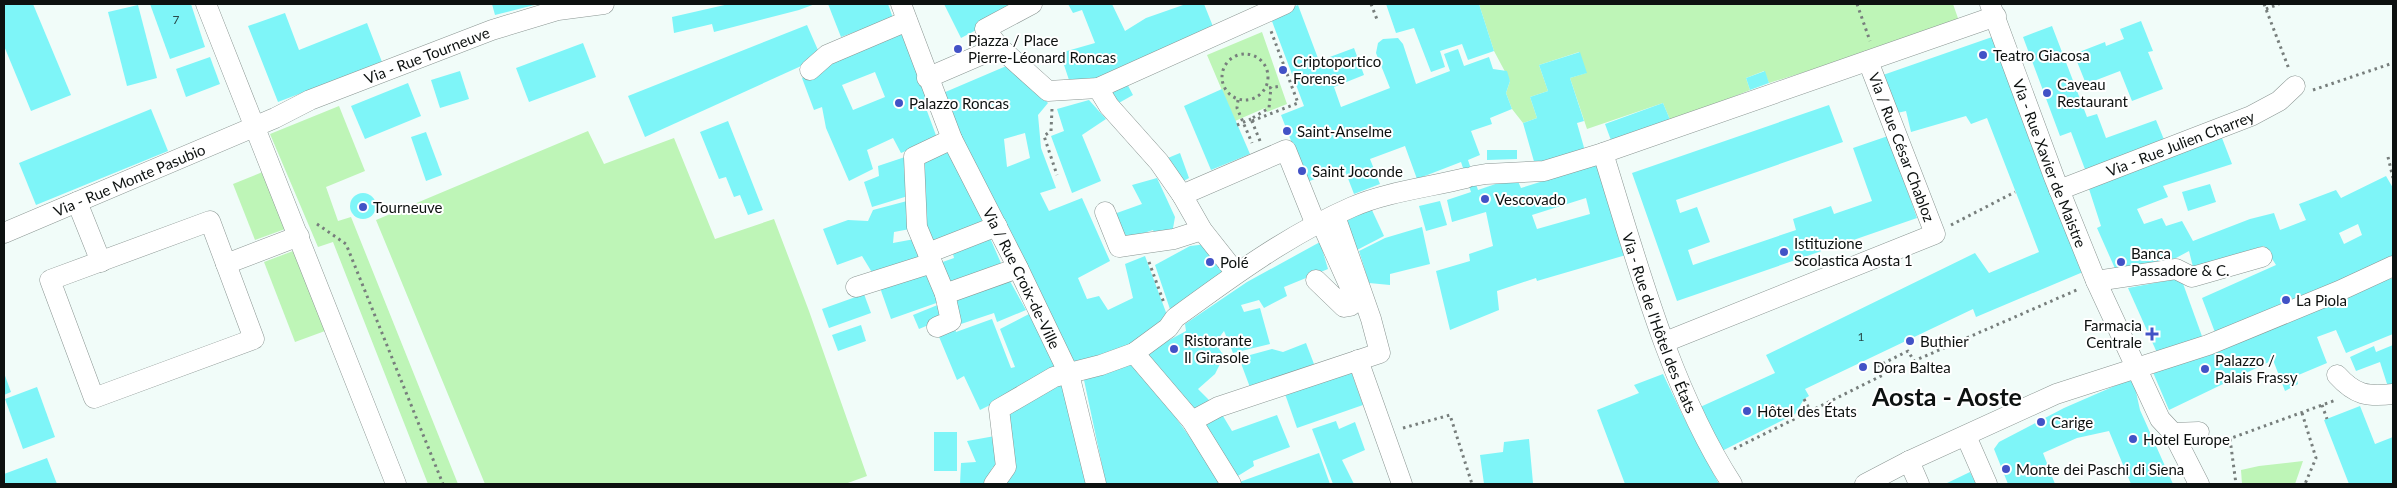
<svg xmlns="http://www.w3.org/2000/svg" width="2397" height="488" font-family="Lato,sans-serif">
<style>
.green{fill:#bef5b7}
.building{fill:#7ef5f8;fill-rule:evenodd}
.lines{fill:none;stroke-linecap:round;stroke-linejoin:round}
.minor-casing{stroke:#8a9592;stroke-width:21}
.path{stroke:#777e7c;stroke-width:3;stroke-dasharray:2.5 4;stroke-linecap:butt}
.minor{stroke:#fff;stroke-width:20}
.path-bridge{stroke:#777e7c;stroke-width:3;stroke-dasharray:2.5 4;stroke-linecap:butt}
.poi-dot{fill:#4252c6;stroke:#fff;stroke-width:2}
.labels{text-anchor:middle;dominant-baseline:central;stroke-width:4;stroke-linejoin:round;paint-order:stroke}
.number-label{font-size:12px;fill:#294a4a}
.poi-label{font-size:15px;fill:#0d1110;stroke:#fff;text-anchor:start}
.street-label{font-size:15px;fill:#0d1110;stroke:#fff}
.town-label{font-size:25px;font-weight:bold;fill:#0d1110;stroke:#fff}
</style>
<rect width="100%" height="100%" fill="#f1fcf9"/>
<g class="green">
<polygon points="1479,4 1953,4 1960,24 1769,83 1764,71 1746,78 1750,90 1671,122 1663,103 1587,129 1570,78 1586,73 1579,52 1539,65 1548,91 1530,97 1537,118 1523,123 1512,109 1506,93 1510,81 1494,51"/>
<polygon points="1262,32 1287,104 1267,112 1265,108 1235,121 1207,55"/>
<polygon points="339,106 365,171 326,187 338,221 351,217 458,484 428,484 333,242 318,247 270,134"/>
<polygon points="588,131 604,164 674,138 715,239 774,219 809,311 867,476 845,484 485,484 376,220"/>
<polygon points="265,171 288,228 255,240 233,184"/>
<polygon points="293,251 325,331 295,342 264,262"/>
<polygon points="2303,461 2295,484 2242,484 2241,470 2259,466"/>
</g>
<g class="building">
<polygon points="4,4 33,4 71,95 31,111 4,46"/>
<polygon points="150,4 191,4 205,47 170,59"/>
<polygon points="492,4 538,4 495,15"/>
<polygon points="729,4 815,4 799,10 714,32 712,24 674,33 672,17"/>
<polygon points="828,4 888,4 893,18 841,37"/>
<polygon points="944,4 1026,4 961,38"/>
<polygon points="1068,4 1112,4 1125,31 1146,18 1186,4 1204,4 1214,29 1095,81 1071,86 1060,53 1095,43 1082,10 1073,13"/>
<polygon points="1386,4 1479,4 1494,51 1468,60 1462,44 1440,51 1445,67 1431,72 1414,28 1396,33"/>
<polygon points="138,5 157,78 127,86 108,12"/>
<path d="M1298 5 1319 61 1354 48 1364 75 1334 87 1341 107 1390 88 1376 53 1378 43 1383 39 1398 38 1403 44 1416 84 1450 71 1444 54 1458 49 1464 66 1489 57 1493 69 1507 71 1510 81 1506 93 1512 109 1490 118 1492 124 1471 131 1480 155 1468 160 1478 190 1516 177 1521 188 1598 164 1626 255 1537 281 1536 278 1497 291 1499 310 1450 330 1436 271 1470 261 1469 254 1493 246 1486 212 1452 222 1447 200 1471 192 1461 162 1417 179 1405 146 1370 159 1380 184 1354 194 1344 168 1307 182 1281 115 1304 106 1270 16ZM1586 198 1590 214 1537 229 1532 215Z"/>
<polygon points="285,13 299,50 367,23 382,62 278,102 248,26"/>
<polygon points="2141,21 2153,51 2148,52 2163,89 2132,101 2120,71 2086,84 2074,54 2105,42 2106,46 2124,39 2120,29"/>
<polygon points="807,25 821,57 645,137 628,96"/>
<polygon points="2052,26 2087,117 2097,114 2106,138 2156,120 2165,142 2086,172 2071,132 2060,136 2023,37"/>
<path d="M900 31 933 109 927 111 937 138 901 153 893 138 867 150 873 169 849 181 826 128 822 107 814 110 802 78 821 70 826 60ZM875 72 885 97 853 110 842 85Z"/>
<polygon points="1995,36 2083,272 1976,317 1973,309 1805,389 1809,396 1804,399 1795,414 1720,452 1698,408 1775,373 1766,355 1975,253 1989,273 2039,252 1987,118 1971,124 1966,116 1911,132 1906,111 1897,113 1883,75"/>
<polygon points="583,43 596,77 529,102 516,68"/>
<polygon points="1580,52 1587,73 1570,78 1584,121 1577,123 1585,151 1535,165 1523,123 1537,118 1530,97 1548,91 1539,65"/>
<polygon points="210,57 220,84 186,97 176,69"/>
<path d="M1011 64 1048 103 1038 115 1041 148 1056 188 1040 193 1049 211 1082 198 1110 261 1078 278 1087 299 1099 296 1108 310 1133 298 1125 264 1145 256 1167 315 1134 348 1076 366 977 179 943 93ZM1025 133 1030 158 1007 167 1004 139Z"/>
<polygon points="460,71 469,99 440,108 431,80"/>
<polygon points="1765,71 1769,83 1750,90 1746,78"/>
<polygon points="1125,80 1133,95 1117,104 1109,89"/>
<polygon points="408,83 421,116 365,139 351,106"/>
<polygon points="1222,89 1250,154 1211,170 1184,106"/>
<polygon points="1089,100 1106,119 1082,135 1101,181 1072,193 1051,136 1064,131 1057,109"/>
<polygon points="1663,103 1671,122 1612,143 1605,124"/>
<polygon points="1829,105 1843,142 1676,200 1680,213 1697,207 1710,242 1688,250 1693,265 1796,230 1793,219 1831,206 1834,214 1872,201 1853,148 1888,136 1917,218 1677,301 1632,173"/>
<polygon points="151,109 168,151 36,205 19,163"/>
<polygon points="728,121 763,210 748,215 740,195 734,197 726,177 719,179 700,132"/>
<polygon points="426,132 442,175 426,181 411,137"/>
<path d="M2222 138 2232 164 2163 186 2168 197 2137 209 2144 224 2162 218 2166 226 2182 221 2193 241 2250 219 2274 213 2280 230 2306 220 2299 204 2336 190 2341 198 2386 176 2393 188V261L2216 335 2202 298 2276 265 2264 246 2193 267 2189 251 2176 258 2117 273 2097 228 2101 226 2089 189 2171 156ZM2358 224 2362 235 2344 244 2339 233Z"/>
<polygon points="947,149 987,228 929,249 914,161"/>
<polygon points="1487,150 1517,150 1517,159 1487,160"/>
<polygon points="1180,153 1189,178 1180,183 1163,160"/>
<polygon points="911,155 908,196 872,207 864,182 879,176 878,166"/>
<polygon points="1157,178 1175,217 1172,234 1155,234 1153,230 1123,240 1114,214 1142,204 1132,185"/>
<polygon points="2210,184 2216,202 2188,211 2182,192"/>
<circle cx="363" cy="206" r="13"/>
<polygon points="907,201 910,229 894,232 893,243 920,238 929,260 876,279 862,256 837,265 823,229 848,220 868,221 873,210"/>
<polygon points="1440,201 1447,225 1426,231 1419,206"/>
<polygon points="1371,208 1384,236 1357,250 1346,219"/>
<polygon points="1422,227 1430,264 1390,274 1390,285 1369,283 1359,251 1385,238"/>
<polygon points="987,231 1004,270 947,291 937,264 954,258 951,246"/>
<polygon points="1320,242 1328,269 1284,287 1287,296 1264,308 1259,300 1241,305 1244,312 1260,308 1270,344 1233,353 1224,331 1215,343 1224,356 1215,374 1198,389 1212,403 1190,414 1140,356 1186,331 1185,324 1247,282"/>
<polygon points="1207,244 1227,274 1172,315 1155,265 1190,246"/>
<polygon points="929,266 942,301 891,319 878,282"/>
<polygon points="1006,274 1026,310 997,322 994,313 958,325 948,294"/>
<polygon points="2181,278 2203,339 2158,355 2128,288"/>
<polygon points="2393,278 2393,334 2346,353 2336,330 2317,337 2327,363 2296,376 2298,384 2285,391 2273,360 2169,410 2152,370 2358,289"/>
<polygon points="864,294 871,313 829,328 822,309"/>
<polygon points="940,304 945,318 919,329 913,315"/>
<polygon points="1031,313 1059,371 980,410 964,376 957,380 937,332 953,325 956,332 992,319 1011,368 1015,367 1000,329"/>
<polygon points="861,325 866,341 838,351 832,335"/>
<polygon points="1306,343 1314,364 1251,390 1239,358 1272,349 1283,352"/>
<polygon points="2393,345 2393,385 2388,387 2380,362 2356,371 2350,357 2374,346 2376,352"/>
<polygon points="1133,359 1200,451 1221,484 1106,484 1084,380"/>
<polygon points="1351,371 1363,405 1297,428 1285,394"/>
<polygon points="4,373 11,392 4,395"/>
<polygon points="1663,374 1682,414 1719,484 1625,484 1597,410 1639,393 1634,385"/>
<polygon points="2133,378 2140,410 2173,484 2131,484 2109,431 2077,438 2043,453 2055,484 2008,484 1994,449 1999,442 2064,408"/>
<polygon points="1062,381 1089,484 999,484 1006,411"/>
<polygon points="37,387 55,437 23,449 5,399"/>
<polygon points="2360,406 2375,444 2393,437 2393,484 2349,484 2324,420"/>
<polygon points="1220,411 1232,431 1277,415 1290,447 1253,461 1254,466 1233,479 1199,424"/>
<polygon points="1336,421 1339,429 1355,422 1365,450 1342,460 1354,484 1333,484 1312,429"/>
<rect x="934" y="432" width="23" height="39"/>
<polygon points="995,436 1001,462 992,468 988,484 960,484 961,463 976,462 967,441"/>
<polygon points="1529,439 1533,483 1484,484 1480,455 1503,452 1504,442"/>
<polygon points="1319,453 1330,484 1234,484"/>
<polygon points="47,458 57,484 4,484 4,474"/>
<polygon points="1970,472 1976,484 1945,484"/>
</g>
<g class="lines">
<g class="minor-casing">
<g id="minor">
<polyline points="206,4 396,484"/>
<path id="s1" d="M901 4 952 139 1018 268 1069 374 1096 484"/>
<path id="s2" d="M1990 4 2054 177 2096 281 2160 419 2173 433 2199 484"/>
<polyline points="999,47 985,29 1032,4"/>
<polyline points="810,70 827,55 907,21"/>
<polyline points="927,78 999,47 1048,91 1098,88 1285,4"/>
<polyline points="1098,88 1109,106 1159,162 1182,195 1202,230 1236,273"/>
<path id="s3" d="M1603 153C1637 262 1670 388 1732 484"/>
<polyline points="1474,176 1486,174 1544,171 1603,153 1996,16"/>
<path id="s4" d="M2059 190 2251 116 2279 101 2295 86"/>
<polyline points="1182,195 1286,150 1316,225"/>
<polyline points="77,202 101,262"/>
<polyline points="1105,212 1119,247 1174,239 1202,230"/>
<polygon points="210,221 254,339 94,398 50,280"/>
<path id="s5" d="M4 233 275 118 310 100 492 30 558 10 604 4"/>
<polyline points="928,253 997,226"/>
<polyline points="932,263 945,294 951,321 937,327"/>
<polyline points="226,264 299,236"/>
<polyline points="1316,280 1344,307 1350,306 1354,303 1354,296 1321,222"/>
<polyline points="2096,281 2176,269 2192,277 2262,257"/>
<polyline points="856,287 932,263 917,227 914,157 952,139"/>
<polyline points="945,294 1018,268"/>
<polyline points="1665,342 1935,234 1868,61"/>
<polyline points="1134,353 1192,421 1231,484"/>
<polyline points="1358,360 1402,484"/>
<path d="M2337 375C2355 395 2367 397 2393 394"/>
<polyline points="1192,421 1218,407 1380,353 1371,319 1335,216"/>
<polyline points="2173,433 2199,432"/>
<polyline points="1966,436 1987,484"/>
<polyline points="1909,461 1919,484"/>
<path d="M994 484 1006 467 999 409 1054 377 1101 365 1134 353 1168 328 1175 318C1231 277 1288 235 1352 207 1386 192 1430 187 1466 178"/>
<polyline points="1865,484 1909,461 2056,394 2208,345 2339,291 2393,266"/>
</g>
</g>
<g class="path">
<polyline points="1371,4 1378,22"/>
<polyline points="1857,4 1870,41"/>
<polyline points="2264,4 2289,69"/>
<polyline points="2266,9 2279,4"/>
<circle cx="1245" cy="77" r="23"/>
<polyline points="1269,88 1281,86"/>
<polyline points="2313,90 2393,63"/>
<polyline points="1238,100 1237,108 1252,143"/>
<polyline points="1052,109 1051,131 1044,136 1057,175"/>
<polyline points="1252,121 1298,103 1271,31"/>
<polyline points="1260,141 1251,119 1269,108 1271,87"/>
<polyline points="2388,157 2393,178"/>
<polyline points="317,224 346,244 443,484"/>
<polyline points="1951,225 2015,192"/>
<polyline points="1149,262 1164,303"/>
<polyline points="1804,399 1810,410"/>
<polyline points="2322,405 2327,419"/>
<polyline points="2302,413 2316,458 2305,484"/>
<polyline points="1403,428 1450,415 1472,484"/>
<polyline points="2230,439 2236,484"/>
<polyline points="2215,444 2336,400"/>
<polyline points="1734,449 1883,375 1878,366 1908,351 1914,361 2079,289"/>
</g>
<use href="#minor" class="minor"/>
<polyline class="path-bridge" points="1237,125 1251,119"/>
</g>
<g class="poi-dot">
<circle cx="958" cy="49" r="5"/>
<circle cx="1983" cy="55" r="5"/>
<circle cx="1283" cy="70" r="5"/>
<circle cx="2047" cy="93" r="5"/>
<circle cx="899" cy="103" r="5"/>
<circle cx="1287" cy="131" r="5"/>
<circle cx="1302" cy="171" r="5"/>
<circle cx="1485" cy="199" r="5"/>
<circle cx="363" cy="207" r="5"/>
<circle cx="1784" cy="252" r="5"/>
<circle cx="1210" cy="262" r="5"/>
<circle cx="2121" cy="262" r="5"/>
<circle cx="2286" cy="300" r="5"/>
<path d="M2149.5 326.5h5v5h5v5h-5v5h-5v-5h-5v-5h5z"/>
<circle cx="1910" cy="341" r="5"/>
<circle cx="1174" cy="349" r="5"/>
<circle cx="1863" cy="367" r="5"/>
<circle cx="2205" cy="369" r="5"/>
<circle cx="1747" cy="411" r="5"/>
<circle cx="2041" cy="422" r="5"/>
<circle cx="2133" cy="439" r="5"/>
<circle cx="2006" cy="469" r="5"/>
</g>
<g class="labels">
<g class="number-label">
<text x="176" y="19">7</text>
<text x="1861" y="336">1</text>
</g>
<g class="poi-label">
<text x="968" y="40">Piazza / Place<tspan x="968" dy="17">Pierre-Léonard Roncas</tspan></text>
<text x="1993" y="55">Teatro Giacosa</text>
<text x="1293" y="61">Criptoportico<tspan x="1293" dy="17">Forense</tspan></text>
<text x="2057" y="84">Caveau<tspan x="2057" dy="17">Restaurant</tspan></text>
<text x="909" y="103">Palazzo Roncas</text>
<text x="1297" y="131">Saint-Anselme</text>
<text x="1312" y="171">Saint Joconde</text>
<text x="1495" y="199">Vescovado</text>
<text x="373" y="207">Tourneuve</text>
<text x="1794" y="243">Istituzione<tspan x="1794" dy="17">Scolastica Aosta 1</tspan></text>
<text x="2131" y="253">Banca<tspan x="2131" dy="17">Passadore &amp; C.</tspan></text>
<text x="1220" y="262">Polé</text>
<text x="2296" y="300">La Piola</text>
<text x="2142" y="325" text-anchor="end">Farmacia<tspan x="2142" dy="17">Centrale</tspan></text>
<text x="1184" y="340">Ristorante<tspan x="1184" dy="17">Il Girasole</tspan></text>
<text x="1920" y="341">Buthier</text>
<text x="2215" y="360">Palazzo /<tspan x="2215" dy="17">Palais Frassy</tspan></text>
<text x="1873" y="367">Dora Baltea</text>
<text x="1757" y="411">Hôtel des États</text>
<text x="2051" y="422">Carige</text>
<text x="2143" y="439">Hotel Europe</text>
<text x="2016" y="469">Monte dei Paschi di Siena</text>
</g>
<g class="street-label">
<text stroke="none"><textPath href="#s5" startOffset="459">Via - Rue Tourneuve</textPath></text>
<text stroke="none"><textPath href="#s4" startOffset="130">Via - Rue Julien Charrey</textPath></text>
<text transform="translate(1902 147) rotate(69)">Via / Rue César Chabloz</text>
<text stroke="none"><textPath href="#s2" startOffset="170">Via - Rue Xavier de Maistre</textPath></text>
<text stroke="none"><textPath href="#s5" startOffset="136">Via - Rue Monte Pasubio</textPath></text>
<text stroke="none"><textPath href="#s1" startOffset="300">Via / Rue Croix-de-Ville</textPath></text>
<text stroke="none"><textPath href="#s3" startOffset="179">Via - Rue de l'Hôtel des États</textPath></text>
</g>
<g class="town-label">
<text x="1947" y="396">Aosta - Aoste</text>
</g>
</g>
<rect width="2397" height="488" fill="none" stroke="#0d1110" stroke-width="10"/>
</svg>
